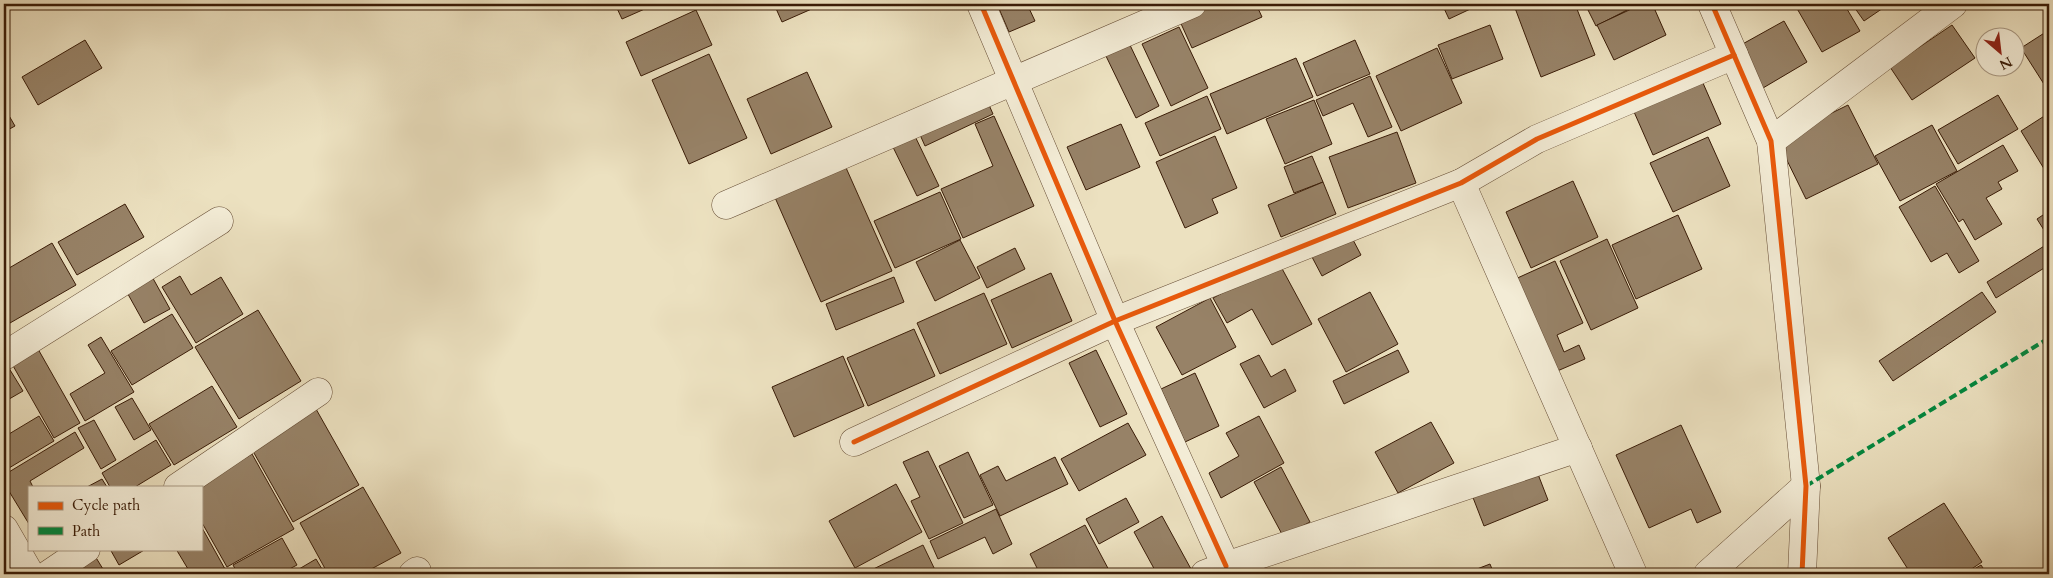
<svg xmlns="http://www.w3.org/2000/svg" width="2053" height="578" font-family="Cardo,serif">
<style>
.building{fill:#978267;stroke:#3a1c07}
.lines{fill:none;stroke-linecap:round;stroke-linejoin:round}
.minor-casing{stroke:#664d35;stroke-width:29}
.minor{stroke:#f3ecd6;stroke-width:28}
.quiet{stroke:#00873e;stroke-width:4;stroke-dasharray:8 4;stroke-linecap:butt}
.cycleway-casing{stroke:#f3ecd6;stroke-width:8}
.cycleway{stroke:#e8590c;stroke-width:5}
</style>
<rect width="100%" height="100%" fill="#ece1c0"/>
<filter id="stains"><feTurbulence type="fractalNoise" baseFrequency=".004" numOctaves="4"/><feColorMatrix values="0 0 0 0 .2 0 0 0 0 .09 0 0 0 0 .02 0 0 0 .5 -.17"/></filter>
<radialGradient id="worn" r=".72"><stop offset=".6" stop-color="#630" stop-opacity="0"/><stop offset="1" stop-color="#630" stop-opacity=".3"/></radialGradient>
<g class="building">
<polygon points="615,4 656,4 622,19"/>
<polygon points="774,4 823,4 782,22"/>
<polygon points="997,4 1027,4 1035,21 1009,32"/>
<polygon points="1208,4 1256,4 1262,17 1192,48 1178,17"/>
<polygon points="1442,4 1481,4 1449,19"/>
<polygon points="1525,4 1575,4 1595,55 1541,77 1515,8"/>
<polygon points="1585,4 1627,4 1629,9 1596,26"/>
<polygon points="1642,4 1668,4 1655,10 1666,35 1614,60 1597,25"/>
<polygon points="1797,4 1844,4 1860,31 1822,52 1795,5"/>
<polygon points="1852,4 1889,4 1864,21"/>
<polygon points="696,10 712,45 641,76 626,42"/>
<polygon points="1784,21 1807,62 1763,88 1739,46"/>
<polygon points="1490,25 1503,59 1452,79 1438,45"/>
<polygon points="1952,25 1975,58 1912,100 1890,67"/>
<polygon points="1179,27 1208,88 1171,106 1142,44"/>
<polygon points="2049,30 2049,92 2021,48"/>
<polygon points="85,40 102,68 38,105 22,77"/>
<polygon points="1355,40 1370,74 1317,96 1303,63"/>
<polygon points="1129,43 1159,106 1136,118 1105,54"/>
<polygon points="1437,48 1462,103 1401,131 1376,76"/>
<polygon points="709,54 747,138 689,164 652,80"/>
<polygon points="1296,58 1313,97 1227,134 1210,94"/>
<polygon points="807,72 832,127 771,154 747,99"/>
<polygon points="1699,74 1721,124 1653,155 1631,105"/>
<polygon points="1370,76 1392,127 1368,137 1353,103 1323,116 1316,100"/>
<polygon points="1998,95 2018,129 1958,164 1938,130"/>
<polygon points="985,96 993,114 925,146 917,128"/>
<polygon points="1207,96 1221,129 1160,156 1145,123"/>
<polygon points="1314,100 1332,144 1285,164 1266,119"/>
<polygon points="1848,105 1878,164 1806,199 1777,140"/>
<polygon points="4,107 15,126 4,132"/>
<polygon points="2049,113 2049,170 2046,172 2021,131"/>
<polygon points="994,116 1034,206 963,238 941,189 993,166 975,124"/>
<polygon points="1121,124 1140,167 1086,190 1067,147"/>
<polygon points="1932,125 1957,171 1900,201 1875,156"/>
<polygon points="912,130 939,186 917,196 890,141"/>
<polygon points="1397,132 1416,183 1348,208 1329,157"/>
<polygon points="1215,136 1237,188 1212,199 1218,213 1185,228 1156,162"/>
<polygon points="1708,137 1730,186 1673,212 1650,163"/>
<polygon points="2003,145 2018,171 1998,182 2002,189 1986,198 2002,224 1975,240 1963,219 1959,222 1936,184"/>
<polygon points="1312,156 1323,182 1294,193 1284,167"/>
<polygon points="843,161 892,271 821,302 773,193"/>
<polygon points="1573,181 1598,237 1531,268 1506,212"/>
<polygon points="1323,182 1336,214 1281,237 1268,205"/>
<polygon points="1935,186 1979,261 1959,273 1947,253 1931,262 1899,207"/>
<polygon points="940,192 961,239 895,268 874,221"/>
<polygon points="125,204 144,237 77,275 58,242"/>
<polygon points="2049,211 2049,238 2037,219"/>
<polygon points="1678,215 1702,269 1636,299 1612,245"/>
<polygon points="1351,236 1361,255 1322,276 1312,257"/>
<polygon points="1607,239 1638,308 1591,330 1560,261"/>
<polygon points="960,240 980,278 935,301 916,262"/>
<polygon points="52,243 76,285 10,323 4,313 4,271"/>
<polygon points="2049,243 2049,265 1996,298 1987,282"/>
<polygon points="1015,248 1025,269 987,288 977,267"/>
<polygon points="1555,261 1583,323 1557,335 1564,352 1579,345 1585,359 1555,372 1513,280"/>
<polygon points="1279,263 1312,324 1272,345 1252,309 1227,323 1213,298"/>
<polygon points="150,273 170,309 144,323 124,287"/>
<polygon points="1051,273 1072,321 1012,348 991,300"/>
<polygon points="180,276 191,295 221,277 243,314 196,343 162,287"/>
<polygon points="894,277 904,302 836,330 826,304"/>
<polygon points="1370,292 1398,344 1346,372 1318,319"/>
<polygon points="1982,292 1996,312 1893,381 1879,361"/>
<polygon points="984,293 1007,344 940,374 917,323"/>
<polygon points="1210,298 1236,347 1182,375 1156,327"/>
<polygon points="258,310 301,381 239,419 195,347"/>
<polygon points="172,314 193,348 132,385 111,351"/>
<polygon points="914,329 935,376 868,406 847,358"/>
<polygon points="101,337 134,392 85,421 70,394 105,373 88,345"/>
<polygon points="38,349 80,423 54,438 12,364"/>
<polygon points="1096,350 1127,414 1100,427 1069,363"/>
<polygon points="1398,350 1409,372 1344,404 1333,381"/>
<polygon points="1259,355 1271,377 1285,369 1296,391 1264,408 1240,364"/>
<polygon points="843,356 864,406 794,437 772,387"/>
<polygon points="7,365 23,391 4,402 4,367"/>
<polygon points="1195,373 1219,426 1185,442 1161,389"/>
<polygon points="212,386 237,427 174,465 149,424"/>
<polygon points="132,398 151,430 134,440 115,407"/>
<polygon points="316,409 359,485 293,522 250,446"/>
<polygon points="39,416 54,441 4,471 4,437"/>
<polygon points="1259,416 1284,463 1221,498 1209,473 1239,456 1226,433"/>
<polygon points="94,420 116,460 101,469 78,428"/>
<polygon points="1431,422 1454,463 1398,493 1375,452"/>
<polygon points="1128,423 1146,455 1079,491 1061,459"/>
<polygon points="1681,425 1721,512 1697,523 1691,509 1649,528 1616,455"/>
<polygon points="75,432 84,448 30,481 33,487 29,487 29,524 4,483 4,475"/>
<polygon points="156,440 171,465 135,487 110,487 102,473"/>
<polygon points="928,451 963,523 929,539 911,501 920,497 903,462"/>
<polygon points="968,452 993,505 964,518 939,466"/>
<polygon points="252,454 294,529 227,567 201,521 201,487 196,487"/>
<polygon points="1055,457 1068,484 1000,516 980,475 998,466 1006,481"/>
<polygon points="1281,467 1310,522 1283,536 1254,482"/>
<polygon points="1536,469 1548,500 1484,526 1472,495"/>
<polygon points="102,479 107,487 87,487"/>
<polygon points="896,484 922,532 855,568 829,521"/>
<polygon points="363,487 401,553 362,574 328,574 300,523"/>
<polygon points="1126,498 1139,522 1099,544 1086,519"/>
<polygon points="1944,503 1982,562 1964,574 1911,574 1888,538"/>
<polygon points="996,509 1012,544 993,554 985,537 938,559 930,541"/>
<polygon points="1162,516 1191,569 1181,574 1157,574 1134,532"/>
<polygon points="1085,525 1111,574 1040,574 1030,554"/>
<polygon points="201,526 225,569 215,574 191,574 176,549 201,549"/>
<polygon points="282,538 297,565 280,574 238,574 233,565"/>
<polygon points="923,545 937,574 863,574"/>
<polygon points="110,549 146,549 119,565"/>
<polygon points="95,556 106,574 66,574"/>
<polygon points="316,559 325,574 295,574 294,572"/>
<polygon points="1490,564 1494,574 1464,574"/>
<polygon points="1981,565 1987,574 1966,574"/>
</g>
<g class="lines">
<g class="minor-casing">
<g id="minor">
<polyline points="981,4 1115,321 1226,566"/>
<polyline points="1712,4 1771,141 1806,486 1802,574"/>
<polyline points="1771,141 1953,4"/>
<polyline points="1461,183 1633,574"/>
<polyline points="726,205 1192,4"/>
<polyline points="4,356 219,221"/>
<polyline points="854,442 1115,321 1461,183 1537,139 1734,55"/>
<polyline points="178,487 318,392"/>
<polyline points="4,529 30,574"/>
<polyline points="49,574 86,549"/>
<polyline points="413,574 417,571"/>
<polyline points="1205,574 1226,566 1578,448"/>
<polyline points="1708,574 1806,486"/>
</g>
</g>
<use href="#minor" class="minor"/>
<polyline class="quiet" points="1806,486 2049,338"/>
<g class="cycleway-casing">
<g id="cycleway">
<polyline points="981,4 1115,321 1226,566"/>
<polyline points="1712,4 1771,141 1806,486 1802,574"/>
<polyline points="854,442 1115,321 1461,183 1537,139 1734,55"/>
</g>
</g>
<use href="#cycleway" class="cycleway"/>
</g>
<rect width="2053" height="578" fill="none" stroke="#ece1c0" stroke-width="20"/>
<rect x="5" y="5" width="2043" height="568" fill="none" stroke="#3a1c07" stroke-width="2.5"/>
<rect x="10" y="10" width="2033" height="558" fill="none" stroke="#3a1c07"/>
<rect x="28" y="486" width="175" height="65" fill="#f3ecd6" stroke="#a99983"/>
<rect x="38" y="502" width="25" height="8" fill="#e8590c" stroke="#a99983"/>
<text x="72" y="510" font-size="15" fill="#3a1c07">Cycle path</text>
<rect x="38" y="527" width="25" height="8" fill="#00873e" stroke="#a99983"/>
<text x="72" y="536" font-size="15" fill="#3a1c07">Path</text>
<g transform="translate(2000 52) rotate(152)"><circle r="24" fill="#f3ecd6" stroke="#a99983"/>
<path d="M0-4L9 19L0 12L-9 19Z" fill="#8f2418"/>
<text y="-8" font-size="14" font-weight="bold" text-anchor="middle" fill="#3a1c07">N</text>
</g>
<rect width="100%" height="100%" filter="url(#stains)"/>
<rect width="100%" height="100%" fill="url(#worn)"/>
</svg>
